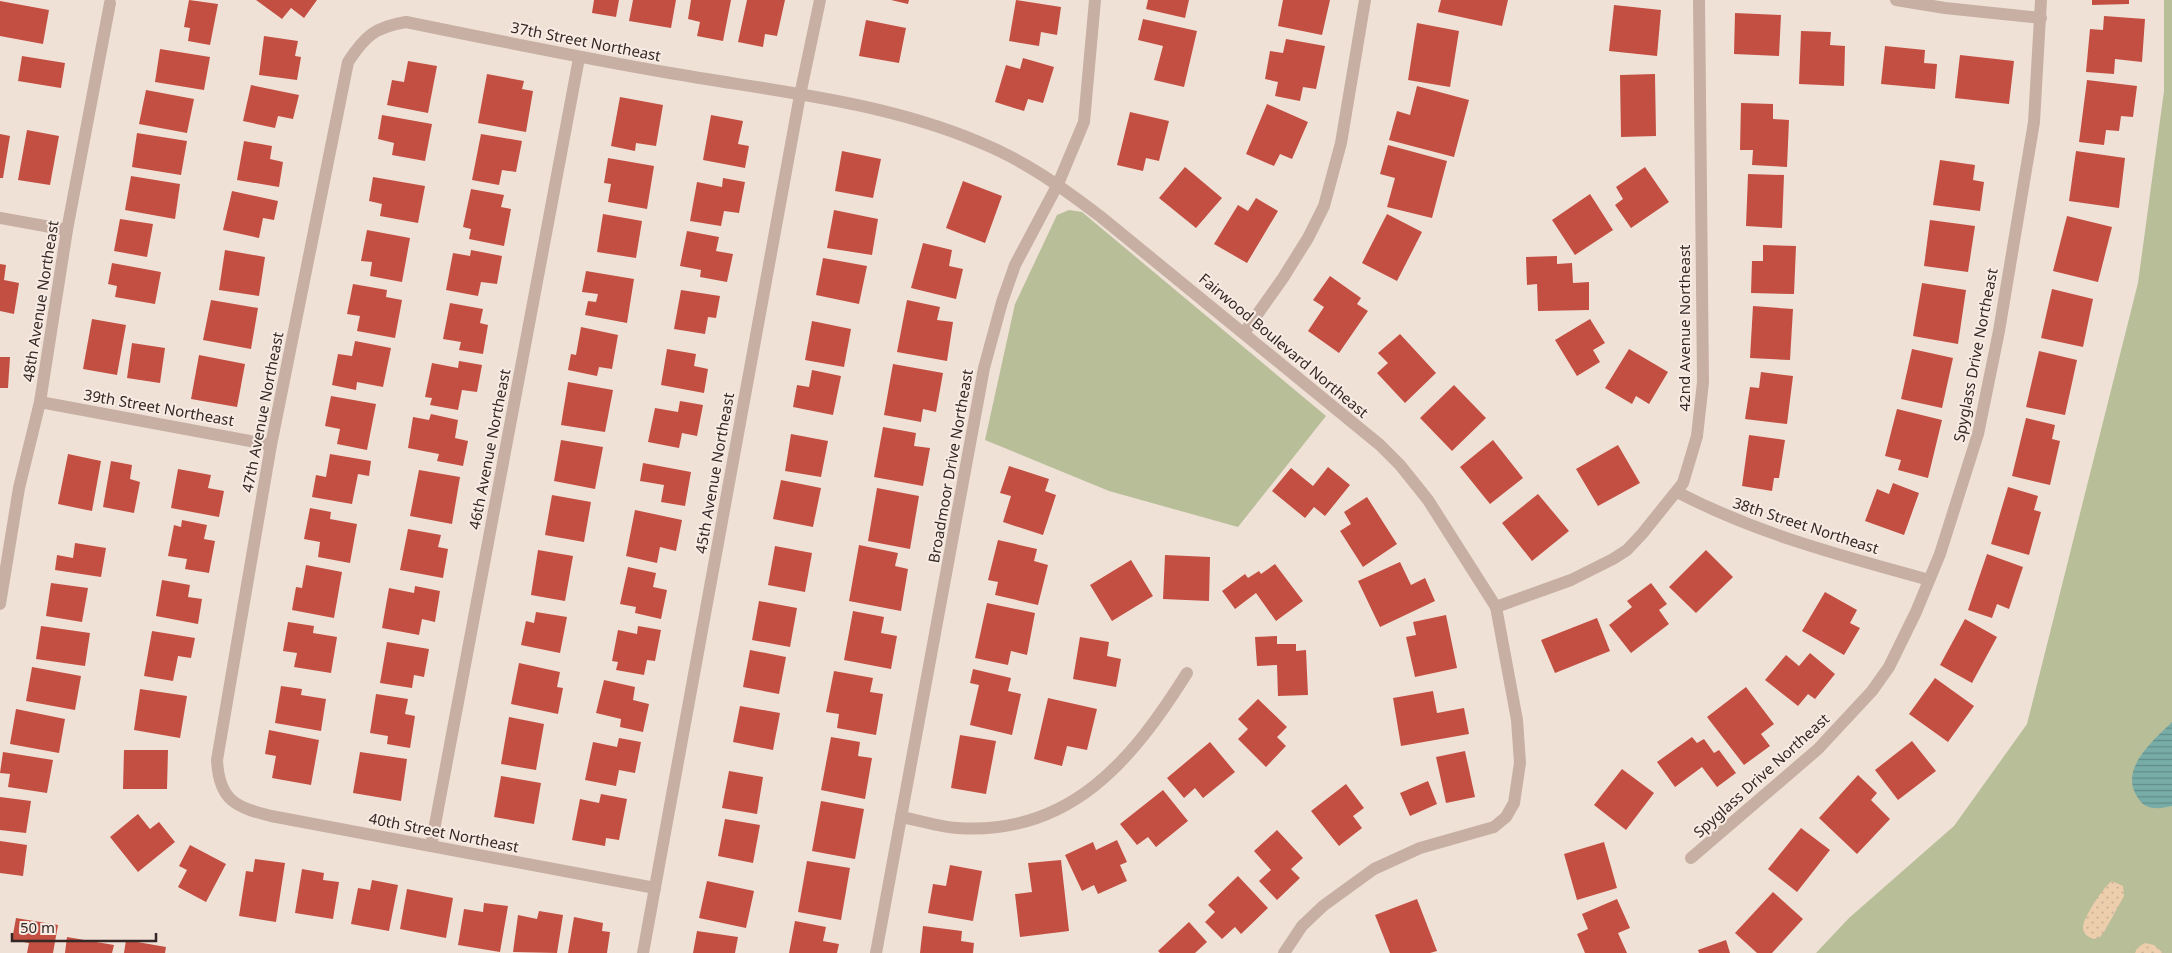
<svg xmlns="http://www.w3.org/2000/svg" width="2172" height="953" font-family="'Noto Sans',sans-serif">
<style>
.green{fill:#b7be98}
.sand{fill:url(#sand-dots)}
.water{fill:url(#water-rules)}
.building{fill:#c34f42}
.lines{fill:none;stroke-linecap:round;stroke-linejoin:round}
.minor{stroke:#c7afa4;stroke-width:12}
.tertiary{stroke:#c7afa4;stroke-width:12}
.labels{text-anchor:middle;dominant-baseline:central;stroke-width:4;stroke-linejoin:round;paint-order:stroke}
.street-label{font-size:15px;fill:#332825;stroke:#f8ebe3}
</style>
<defs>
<pattern id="sand-dots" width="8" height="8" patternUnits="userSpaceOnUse" patternTransform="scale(1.25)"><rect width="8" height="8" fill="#eccead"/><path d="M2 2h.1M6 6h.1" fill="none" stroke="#cbb195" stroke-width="1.8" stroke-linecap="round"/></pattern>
<pattern id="water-rules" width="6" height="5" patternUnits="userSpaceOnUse" patternTransform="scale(1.25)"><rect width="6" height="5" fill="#77aca7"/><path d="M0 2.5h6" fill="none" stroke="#628c88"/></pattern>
</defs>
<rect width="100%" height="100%" fill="#f0e1d7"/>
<g class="green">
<polygon points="2164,0 2172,0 2172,953 1816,953 1849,918 1954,826 2027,724 2138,283 2164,91"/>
<polygon points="1069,210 1082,212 1326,416 1238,527 1109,491 985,440 1015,304 1057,215"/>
</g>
<g class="sand">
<path d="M2112 881 2123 886 2124 896 2104 932 2100 937 2094 939C2088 937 2084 935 2083 928 2082 919 2104 886 2112 881Z"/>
<polygon points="2145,943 2154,945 2163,953 2135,953 2137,948"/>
</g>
<path class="water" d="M2172 722V806C2159 809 2146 811 2138 798 2118 769 2153 741 2172 722Z"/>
<g class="building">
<polygon points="189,0 218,4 210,45 188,41 190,28 184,27"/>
<polygon points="256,0 317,0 304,18 291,8 282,19"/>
<polygon points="594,0 619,0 616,17 592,13"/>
<polygon points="633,0 676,0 671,28 629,21"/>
<polygon points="691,0 731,0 723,41 697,36 700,22 688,19"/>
<polygon points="747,0 785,0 777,36 765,34 763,47 738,42"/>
<polygon points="891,0 909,0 908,4"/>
<polygon points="1016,0 1061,7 1057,35 1041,32 1039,46 1009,41"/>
<polygon points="1148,0 1189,0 1185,18 1146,9"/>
<polygon points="1283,0 1330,0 1322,35 1278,26"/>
<polygon points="1441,0 1508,0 1502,26 1438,12"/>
<polygon points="2092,0 2129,0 2129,4 2092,5"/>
<polygon points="0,1 49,10 43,44 0,36"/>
<polygon points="1614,5 1661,10 1657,56 1609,51"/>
<polygon points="1735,13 1781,15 1779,56 1734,54"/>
<polygon points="2104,16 2145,19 2142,62 2115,59 2114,74 2086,72 2090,29 2103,30"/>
<polygon points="1143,19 1197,31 1184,87 1154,80 1163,46 1138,40"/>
<polygon points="866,20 906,28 899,63 859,56"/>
<polygon points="1417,23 1459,31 1450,87 1408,80"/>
<polygon points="1801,31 1831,32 1830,45 1845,46 1844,86 1799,84"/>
<polygon points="264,36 298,41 295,56 301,57 297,80 259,75"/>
<polygon points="1286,39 1325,46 1316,89 1303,87 1300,101 1275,96 1278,82 1265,79 1270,51 1283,53"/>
<polygon points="1885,46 1925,50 1924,63 1937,64 1935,89 1881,84"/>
<polygon points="160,49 210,57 204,90 155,82"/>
<polygon points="1960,55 2014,61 2009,104 1955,98"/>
<polygon points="22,56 65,63 61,88 18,81"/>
<polygon points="1023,58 1054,67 1043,103 1028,99 1024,111 995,102 1006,65 1020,69"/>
<polygon points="408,61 437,66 428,113 387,105 392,80 404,82"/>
<polygon points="487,74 524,81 522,89 533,91 526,132 478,123"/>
<polygon points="1655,74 1656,136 1621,137 1620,75"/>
<polygon points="2087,80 2137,86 2133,117 2121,116 2119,131 2106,130 2104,145 2079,142"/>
<polygon points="251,85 299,95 293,119 278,116 275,128 243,121"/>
<polygon points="1417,86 1469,100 1454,157 1389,140 1397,111 1410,115"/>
<polygon points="146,90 194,99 187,133 139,124"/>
<polygon points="620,97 663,105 656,146 636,143 635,151 611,146"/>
<polygon points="1741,103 1773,104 1773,119 1789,120 1787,167 1752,165 1753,150 1740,150"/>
<polygon points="1267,104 1308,122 1292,159 1280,154 1274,166 1246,154"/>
<polygon points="1130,112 1169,121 1159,161 1146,158 1143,171 1117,165"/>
<polygon points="382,115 432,124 425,161 392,155 394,143 378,139"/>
<polygon points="711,115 743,121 738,144 749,146 745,168 703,160"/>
<polygon points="27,130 59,136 50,185 18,180"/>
<polygon points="137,133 187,141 181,175 132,167"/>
<polygon points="0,134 10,136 3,178 0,178"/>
<polygon points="481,134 522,141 516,172 502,170 499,185 472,180"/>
<polygon points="244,141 272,146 270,159 283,162 279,187 237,180"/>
<polygon points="1388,145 1447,161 1432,218 1387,207 1395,178 1380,174"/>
<polygon points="842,151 881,159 873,198 835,191"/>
<polygon points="2076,151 2125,158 2119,208 2069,201"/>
<polygon points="608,158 654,166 647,209 608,202 611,184 604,183"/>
<polygon points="1940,160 1975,165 1973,180 1984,182 1980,211 1933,205"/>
<polygon points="1185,167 1222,198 1196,228 1159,198"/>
<polygon points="1645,167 1669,202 1631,228 1615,205 1623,199 1616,187"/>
<polygon points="1748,174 1784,175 1782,228 1746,226"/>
<polygon points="131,176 180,184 175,219 125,210"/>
<polygon points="373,177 425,186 418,223 380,216 382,204 369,201"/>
<polygon points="723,178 745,182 739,213 724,211 721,226 690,221 697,182 722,187"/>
<polygon points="963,181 1002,196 985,243 946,228"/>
<polygon points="471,189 504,195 501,207 511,209 504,246 469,239 471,229 463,227"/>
<polygon points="232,191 278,201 274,220 263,218 259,238 223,230"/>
<polygon points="1590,194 1613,230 1575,255 1552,220"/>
<polygon points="1256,198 1278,211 1247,263 1214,244 1238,205 1248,211"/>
<polygon points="834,210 878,219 872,255 827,248"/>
<polygon points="603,214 642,221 636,258 597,252"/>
<polygon points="1387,214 1422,232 1397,281 1362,263"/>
<polygon points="2067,216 2112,227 2098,282 2053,271"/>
<polygon points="120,219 153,224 147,257 114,251"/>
<polygon points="1930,220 1975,226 1968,272 1924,266"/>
<polygon points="367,230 410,238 402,282 370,276 372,262 361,261"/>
<polygon points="687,231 719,237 716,251 733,254 727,282 700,277 701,270 680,266"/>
<polygon points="923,243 952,250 949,266 963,269 956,299 911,288"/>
<polygon points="1763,245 1796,246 1794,294 1751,293 1752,261 1763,261"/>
<polygon points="225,250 265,257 259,296 219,290"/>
<polygon points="471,250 502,256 497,284 481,282 478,296 446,290 453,253 470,256"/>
<polygon points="1557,256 1557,264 1572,263 1573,283 1589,282 1589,310 1538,311 1537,284 1527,285 1526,257"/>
<polygon points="823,258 867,266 859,304 816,295"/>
<polygon points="112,263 161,272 155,304 115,297 117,286 108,284"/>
<polygon points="0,264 6,265 4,280 19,283 14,314 0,311"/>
<polygon points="586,271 634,279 627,323 585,315 588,301 596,302 598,294 582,292"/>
<polygon points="1330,276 1361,298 1357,304 1368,311 1339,353 1308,331 1324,307 1313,300"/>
<polygon points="1922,283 1966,290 1958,344 1913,336"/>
<polygon points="353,284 387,290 386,297 402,300 395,338 357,331 360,316 347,314"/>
<polygon points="2052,289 2093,299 2083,347 2041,338"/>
<polygon points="681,290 720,296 716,318 708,317 705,334 674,329"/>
<polygon points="211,300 258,308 251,349 203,340"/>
<polygon points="907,300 940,307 937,320 953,322 947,361 897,352"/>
<polygon points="450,303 483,309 480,323 488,325 483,354 459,350 461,342 443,339"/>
<polygon points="1753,306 1793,309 1790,360 1750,358"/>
<polygon points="92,319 126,325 117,375 83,369"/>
<polygon points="1590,319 1605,343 1593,350 1600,362 1577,376 1555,340"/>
<polygon points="812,321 851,329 844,367 805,360"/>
<polygon points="581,327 618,335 612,369 599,367 597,376 568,370 571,354 576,355"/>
<polygon points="1400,334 1436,373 1405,403 1377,373 1388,363 1378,353"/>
<polygon points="355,341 391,348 383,387 357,382 356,390 332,385 338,354 352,356"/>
<polygon points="132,343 165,348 160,383 127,378"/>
<polygon points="667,349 696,354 694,366 708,369 704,393 661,385"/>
<polygon points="1629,349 1668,372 1649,404 1636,396 1632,404 1605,388"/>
<polygon points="1912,349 1953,358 1942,408 1901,399"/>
<polygon points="2039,351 2077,360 2065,415 2026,407"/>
<polygon points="199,355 245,364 237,407 191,399"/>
<polygon points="0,357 10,357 8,388 0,388"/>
<polygon points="459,361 482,365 477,392 462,390 458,410 430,405 432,398 425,397 432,363 458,368"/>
<polygon points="893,364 943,373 936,412 923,409 921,422 884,415"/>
<polygon points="812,370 841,376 833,415 793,407 797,385 809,387"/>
<polygon points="1761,372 1793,376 1787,424 1745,419 1750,387 1759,388"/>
<polygon points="568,382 613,390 605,432 561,425"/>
<polygon points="1454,385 1486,418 1452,451 1420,418"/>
<polygon points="331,396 376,404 367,450 337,444 340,429 325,426"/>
<polygon points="680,401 703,405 697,436 682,433 679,448 648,442 655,408 678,412"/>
<polygon points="1897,409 1942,420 1928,478 1898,470 1901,460 1885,456"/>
<polygon points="431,414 458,420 455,438 468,441 463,466 437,461 439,454 408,448 413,417 429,420"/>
<polygon points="2026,418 2055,425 2052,439 2060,441 2050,485 2012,476"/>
<polygon points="883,427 916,433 914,446 930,448 923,486 874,477"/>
<polygon points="791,434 828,441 821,477 785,471"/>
<polygon points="1749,435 1785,440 1779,478 1774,478 1772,491 1742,486"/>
<polygon points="561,440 603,447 595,489 554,481"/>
<polygon points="1493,440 1523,478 1490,504 1460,467"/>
<polygon points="1618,445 1640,483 1598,506 1576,469"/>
<polygon points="68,454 101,461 92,511 58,504"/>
<polygon points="330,454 371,461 369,476 358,474 352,504 312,497 316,475 326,477"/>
<polygon points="111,461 132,465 130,479 140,482 134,513 103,507"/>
<polygon points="643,463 691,472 685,506 661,502 664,485 640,481"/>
<polygon points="1009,466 1049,479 1045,491 1056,495 1043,535 1003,522 1011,496 1000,493"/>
<polygon points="1328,467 1350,485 1325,516 1314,507 1305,518 1272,491 1291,468 1313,486"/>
<polygon points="178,469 211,475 208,488 224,491 219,517 171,508"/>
<polygon points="419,470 460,477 452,524 410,516"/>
<polygon points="781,480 821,488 813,527 773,519"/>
<polygon points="1893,483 1919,493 1904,535 1865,521 1877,489 1889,494"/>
<polygon points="2008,487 2038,496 2034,510 2041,512 2029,555 1991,544"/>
<polygon points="877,488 919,496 910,549 868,541"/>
<polygon points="1538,494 1569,531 1532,561 1502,523"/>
<polygon points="552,495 591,502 584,542 545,535"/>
<polygon points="1367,497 1397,544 1363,567 1340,531 1351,524 1344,512"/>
<polygon points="310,508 331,512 330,519 357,524 350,563 318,557 320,542 304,539"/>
<polygon points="635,510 682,520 676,551 660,547 657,563 626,556"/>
<polygon points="182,520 207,525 204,539 215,541 209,573 185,569 187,559 168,556 174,525 181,527"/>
<polygon points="408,529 441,535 438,547 448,549 443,578 400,570"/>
<polygon points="998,540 1037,549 1034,561 1048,565 1038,605 995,595 998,582 988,580"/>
<polygon points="75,543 106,548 101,577 55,570 57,555 73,558"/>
<polygon points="859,545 898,553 895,566 908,569 901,611 849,601"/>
<polygon points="775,546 812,553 805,592 768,585"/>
<polygon points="538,550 573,556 565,601 531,595"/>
<polygon points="1706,550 1733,577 1696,613 1669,587"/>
<polygon points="1987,554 2023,567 2009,609 1997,604 1992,618 1968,610"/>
<polygon points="1165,555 1210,557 1209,601 1163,599"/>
<polygon points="1131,560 1153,596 1112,621 1090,585"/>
<polygon points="1400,562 1411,585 1425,578 1435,601 1380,627 1358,581"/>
<polygon points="1275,564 1303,601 1276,621 1256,593 1235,609 1222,591 1245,574 1248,578 1259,571 1261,574"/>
<polygon points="306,565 342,572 334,618 292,610 296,587 302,588"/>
<polygon points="628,567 656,573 653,587 667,590 661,619 635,613 636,607 620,604"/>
<polygon points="162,580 190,585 188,597 202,599 198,624 156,616"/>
<polygon points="51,583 88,588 82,622 46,616"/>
<polygon points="1651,583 1667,604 1659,610 1669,624 1631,653 1609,625 1632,607 1627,601"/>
<polygon points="415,586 440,591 435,622 422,619 419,635 382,628 389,588 414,593"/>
<polygon points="1825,592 1857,610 1850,623 1860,628 1844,655 1802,631"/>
<polygon points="759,601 797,608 790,647 752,640"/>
<polygon points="987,603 1035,613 1027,655 1011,651 1008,665 975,658"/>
<polygon points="853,611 884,617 881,633 897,636 891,669 844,660"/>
<polygon points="536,612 567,617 560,653 521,645 526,621 534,623"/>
<polygon points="1446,615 1457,668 1415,677 1406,637 1416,635 1413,622"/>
<polygon points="1597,618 1610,651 1555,673 1541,640"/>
<polygon points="1965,619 1997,637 1972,683 1940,665"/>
<polygon points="288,622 314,626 313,633 337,637 331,673 294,667 297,653 283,651"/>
<polygon points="41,626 90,633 85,666 36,659"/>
<polygon points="638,626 661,630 655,661 647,660 644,675 616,670 618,662 612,661 618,630 637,634"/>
<polygon points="152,631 195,638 191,658 178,656 173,681 144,676"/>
<polygon points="1277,636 1277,644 1296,644 1296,651 1306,650 1308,695 1278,696 1277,665 1257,666 1255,637"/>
<polygon points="1080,637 1109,642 1107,656 1121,659 1116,687 1073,679"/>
<polygon points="387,642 429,649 424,677 414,675 412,688 380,683"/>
<polygon points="750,650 786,657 779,694 743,687"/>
<polygon points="1810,653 1835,674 1815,699 1808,694 1798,706 1765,680 1786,655 1799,666"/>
<polygon points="519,663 560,672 557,687 563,688 558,714 511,704"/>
<polygon points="32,667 81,676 75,710 26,701"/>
<polygon points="973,669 1011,678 1008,691 1021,694 1012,735 970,725 979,685 970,683"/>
<polygon points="834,671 873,678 870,692 883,694 876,735 837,728 839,714 826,712"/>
<polygon points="1935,678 1974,706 1948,742 1909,714"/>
<polygon points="604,680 635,687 633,700 649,704 643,732 620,727 621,719 596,713"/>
<polygon points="281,686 302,689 301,695 326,699 321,731 275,723"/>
<polygon points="1746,687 1774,724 1761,734 1770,746 1744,765 1707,717"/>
<polygon points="140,689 187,696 180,738 134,730"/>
<polygon points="1433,691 1437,713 1464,708 1469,734 1401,746 1393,698"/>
<polygon points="376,694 408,699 405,714 415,716 410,748 387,744 388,736 370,733"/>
<polygon points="1048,698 1097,709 1087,750 1067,746 1062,766 1034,759"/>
<polygon points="1258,699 1287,727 1277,737 1286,746 1266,767 1238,739 1248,729 1238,719"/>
<polygon points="740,706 780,713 773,750 733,742"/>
<polygon points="16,709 65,719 59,753 10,744"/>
<polygon points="509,717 544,724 536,770 501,764"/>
<polygon points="269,730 319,740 311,785 272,778 276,756 265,754"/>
<polygon points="960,735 996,741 986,794 951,788"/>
<polygon points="831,737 860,742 858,756 872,758 865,799 821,790"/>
<polygon points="1692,737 1697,743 1704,739 1714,753 1719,750 1736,773 1717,787 1702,767 1675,787 1657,762"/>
<polygon points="619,738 641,742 635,773 619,770 616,786 585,780 593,742 617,747"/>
<polygon points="1912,741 1936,771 1898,800 1875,770"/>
<polygon points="1210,742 1235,772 1203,798 1195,788 1184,798 1167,778"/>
<polygon points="124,750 168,750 167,789 123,789"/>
<polygon points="1465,751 1475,797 1446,803 1436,757"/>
<polygon points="3,752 53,760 47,793 8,787 10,774 0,773"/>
<polygon points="360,752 407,759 401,801 353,793"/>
<polygon points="1622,769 1654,793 1626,830 1594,805"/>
<polygon points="729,771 763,777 757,814 722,808"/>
<polygon points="1858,775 1877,793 1871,800 1890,819 1857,854 1819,818"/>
<polygon points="501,776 541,783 534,824 494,817"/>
<polygon points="1428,781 1437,804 1410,816 1400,793"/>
<polygon points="1346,784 1364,808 1353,816 1362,828 1339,846 1311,811"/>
<polygon points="1163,790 1188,821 1156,847 1148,837 1137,845 1120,824"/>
<polygon points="601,794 627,799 619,840 606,838 605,846 572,840 580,799 599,803"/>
<polygon points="0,797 31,801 26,833 0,830"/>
<polygon points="821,801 864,809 855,859 812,851"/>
<polygon points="138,814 150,829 159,822 175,842 138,872 110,837"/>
<polygon points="725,819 760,825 753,863 718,856"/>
<polygon points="1801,828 1830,850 1797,892 1768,869"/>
<polygon points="1277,830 1303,858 1291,869 1300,878 1277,900 1259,881 1271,870 1254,851"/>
<polygon points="1117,840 1127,862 1120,865 1127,881 1098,894 1094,885 1082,891 1065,855 1093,842 1096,850"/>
<polygon points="0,841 27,845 23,876 0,873"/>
<polygon points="1604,842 1617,888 1577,900 1564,854"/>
<polygon points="190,845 226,864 206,902 178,887 187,870 179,866"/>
<polygon points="255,859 285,863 276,922 239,916 246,871 253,872"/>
<polygon points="1061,860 1069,931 1020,937 1015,894 1032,892 1028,863"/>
<polygon points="807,861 850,868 841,920 798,912"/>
<polygon points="950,865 982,871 973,921 928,913 933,884 946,886"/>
<polygon points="302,869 324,873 323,880 339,882 333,919 295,913"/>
<polygon points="1238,876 1268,908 1241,934 1235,927 1222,939 1205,922 1215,912 1208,905"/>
<polygon points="372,880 398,885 389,931 351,924 358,888 370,890"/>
<polygon points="707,881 754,891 746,928 699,918"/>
<polygon points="407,889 453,898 446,938 400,929"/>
<polygon points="1773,892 1803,919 1772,953 1757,953 1735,933"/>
<polygon points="1417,899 1437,951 1430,953 1390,953 1375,915"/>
<polygon points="1617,899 1630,928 1618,933 1627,953 1585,953 1577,934 1588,929 1582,914"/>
<polygon points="484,903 508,906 500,952 458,945 464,909 483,912"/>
<polygon points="539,911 563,915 557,953 513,952 518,915 537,919"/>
<polygon points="574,917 603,923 602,931 610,932 607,953 568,953"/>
<polygon points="16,918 58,925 53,953 27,953 29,943 12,940"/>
<polygon points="795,921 826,927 823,941 839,944 837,953 789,953"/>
<polygon points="1189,922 1207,942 1195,953 1160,953 1158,951"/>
<polygon points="923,926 962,931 961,941 974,943 973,953 920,953"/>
<polygon points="697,931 738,937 735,953 693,953"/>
<polygon points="67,937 114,945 112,953 65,953"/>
<polygon points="126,940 166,947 165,953 124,953"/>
<polygon points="1726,940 1730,953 1699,953 1698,950"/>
</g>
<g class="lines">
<g class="minor">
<polyline points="1896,0 1945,8 2041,18"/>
<polyline points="0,218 67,230"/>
<polyline points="1244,333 1283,278 1308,238 1324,206 1341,143 1365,0"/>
<polyline points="40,402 271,445"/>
<path d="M1677 492C1760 535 1840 555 1929 580"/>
<polyline points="0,604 19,488 40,402 67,230 110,3"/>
<polyline points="1496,607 1571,580 1613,559 1627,550 1642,534 1683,483 1697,436 1703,382 1699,0"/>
<path d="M901 817C919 820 939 827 957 828 1071 836 1133 759 1187 673"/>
<polyline points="431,846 579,58"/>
<polyline points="1691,858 1818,749 1872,691 1889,667 1916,612 1940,554 1978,434 1999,331 2034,122 2041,0"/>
<path d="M655 888 271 816C235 807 219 800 217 760L271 445 348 62C365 36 375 27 406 22 494 40 582 58 670 73 773 91 882 101 979 142 1024 160 1063 188 1101 217L1380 445 1400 465 1428 500 1496 607 1517 720 1520 763 1514 803 1506 817 1494 827 1420 848 1374 869 1323 906 1302 926 1284 953"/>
<polyline points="876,953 984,368 1002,302 1015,265 1058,184 1084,122 1095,0"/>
</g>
<polyline class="tertiary" points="643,953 800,95 820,0"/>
</g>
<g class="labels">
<g class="street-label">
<text transform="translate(586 41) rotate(11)">37th Street Northeast</text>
<text transform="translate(40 301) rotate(-81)">48th Avenue Northeast</text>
<text transform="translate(1684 328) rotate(-90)">42nd Avenue Northeast</text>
<text transform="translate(1284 345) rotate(40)">Fairwood Boulevard Northeast</text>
<text transform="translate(1975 355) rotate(-79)">Spyglass Drive Northeast</text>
<text transform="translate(159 407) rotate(10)">39th Street Northeast</text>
<text transform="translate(262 412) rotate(-79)">47th Avenue Northeast</text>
<text transform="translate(489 449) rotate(-79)">46th Avenue Northeast</text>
<text transform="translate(950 466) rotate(-80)">Broadmoor Drive Northeast</text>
<text transform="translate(714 473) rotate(-80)">45th Avenue Northeast</text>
<text transform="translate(1806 525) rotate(18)">38th Street Northeast</text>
<text transform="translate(1761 775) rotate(-42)">Spyglass Drive Northeast</text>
<text transform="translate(444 832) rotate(11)">40th Street Northeast</text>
</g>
</g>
<path d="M12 933v8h144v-8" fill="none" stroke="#332825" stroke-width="2.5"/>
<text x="20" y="933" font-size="15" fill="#332825" stroke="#f8ebe3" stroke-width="4" paint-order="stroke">50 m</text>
</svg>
